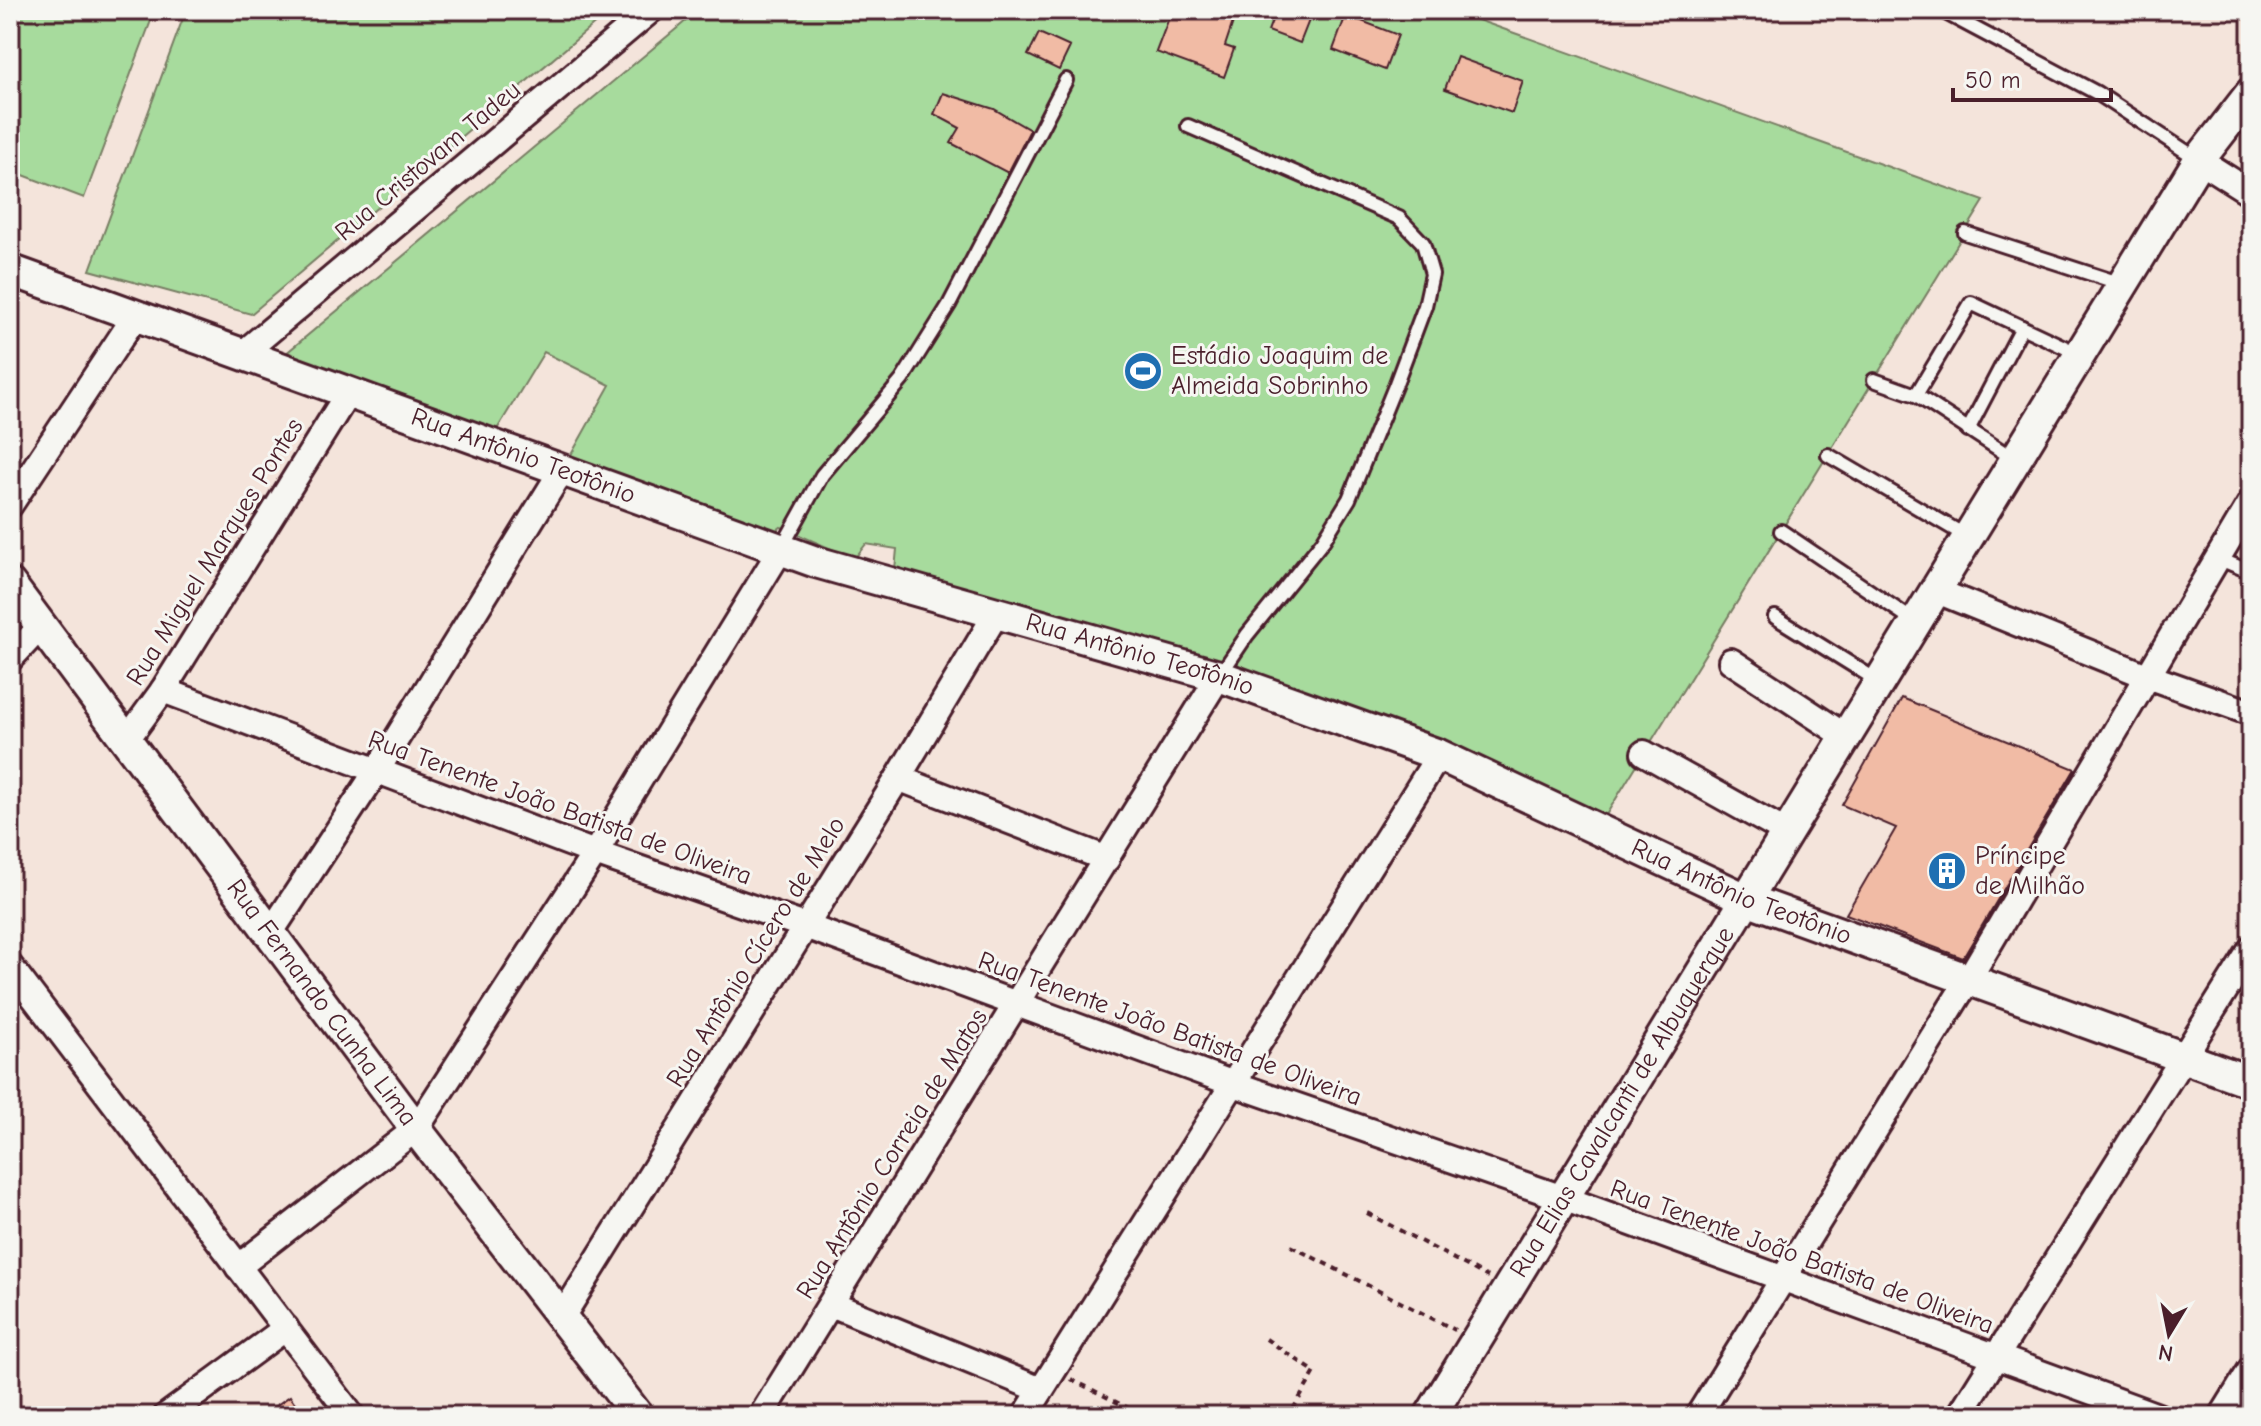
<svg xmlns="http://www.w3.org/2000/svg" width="2261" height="1426" font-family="'Comic Neue',sans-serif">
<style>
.green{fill:#a7db9d;stroke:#787d64;stroke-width:2}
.building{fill:#f1bba5;stroke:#4a1f2b;stroke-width:2}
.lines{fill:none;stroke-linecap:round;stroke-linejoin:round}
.service-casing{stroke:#4a1f2b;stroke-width:18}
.minor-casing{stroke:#4a1f2b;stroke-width:30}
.tertiary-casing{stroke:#4a1f2b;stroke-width:36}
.path{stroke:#4a1f2b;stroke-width:4;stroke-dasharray:6 6;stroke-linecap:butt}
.service{stroke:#f6f6f2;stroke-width:12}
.minor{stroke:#f6f6f2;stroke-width:24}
.tertiary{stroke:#f6f6f2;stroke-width:30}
.labels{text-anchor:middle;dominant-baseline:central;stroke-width:6;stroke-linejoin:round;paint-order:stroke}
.street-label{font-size:26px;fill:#4a1f2b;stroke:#f6f6f2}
.poi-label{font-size:26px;fill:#4a1f2b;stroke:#f6f6f2;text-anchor:start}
</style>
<rect width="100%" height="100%" fill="#f4e4db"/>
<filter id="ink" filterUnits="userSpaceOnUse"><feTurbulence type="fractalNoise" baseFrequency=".0125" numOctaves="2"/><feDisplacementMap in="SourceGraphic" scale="16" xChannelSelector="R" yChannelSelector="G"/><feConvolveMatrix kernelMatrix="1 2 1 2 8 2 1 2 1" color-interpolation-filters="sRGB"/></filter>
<g filter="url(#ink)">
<g class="green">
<polygon points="10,10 155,10 84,198 10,170"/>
<polygon points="186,10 611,10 251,314 90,270"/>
<polygon points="699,10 1450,10 1984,201 1606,815 1285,691 894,580 897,549 866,544 854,559 781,527 766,538 567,462 610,385 544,352 493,436 278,360"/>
</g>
<g class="building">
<polygon points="1172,10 1237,10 1225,46 1234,49 1224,77 1156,52"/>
<polygon points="1276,10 1313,10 1300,43 1268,31"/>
<polygon points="1346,15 1398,35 1385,70 1333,50"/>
<polygon points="1039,33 1070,47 1059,70 1028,55"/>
<polygon points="1457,57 1523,81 1512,113 1445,89"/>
<polygon points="943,93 994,109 1030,130 1008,173 951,143 960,128 934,114"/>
<polygon points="1902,698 2075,769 1963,958 1846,914 1896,828 1842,805"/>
<polygon points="290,1396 304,1416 261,1416"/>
</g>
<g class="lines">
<g class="service-casing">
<g id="service">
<polyline points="1940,10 2097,93 2199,160"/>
<polyline points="1188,126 1399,218 1423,243 1432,274 1425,306 1395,386 1349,499 1323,541 1247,635 1220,675"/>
<polyline points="1965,233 2122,284"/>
<polyline points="1874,380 1916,395 2017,461"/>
<polyline points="1916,395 1971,303 2081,355"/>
<polyline points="1968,430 2022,327"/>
<polyline points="1828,455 1966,536"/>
<polyline points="1781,531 1914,621"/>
<polyline points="781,549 822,475 902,380 949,305 1066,80"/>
<polyline points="2217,558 2251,572"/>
<polyline points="1775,617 1878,681"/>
</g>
</g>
<g class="minor-casing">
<g id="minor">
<polyline points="2199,160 2251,193"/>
<polyline points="241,355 651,10"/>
<polyline points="10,505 134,318"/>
<polyline points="1937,591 2147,676 2251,713"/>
<polyline points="10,659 41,626"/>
<polyline points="1731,661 1848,738"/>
<polyline points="163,690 595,853 805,926 1234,1084 1563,1198 2158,1416"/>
<polyline points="128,738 163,690 348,393"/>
<polyline points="1644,753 1789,834"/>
<polyline points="898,778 1107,859"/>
<polyline points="271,932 376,772 562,470"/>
<polyline points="10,966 352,1416"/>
<polyline points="238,1267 416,1129 595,853 781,549"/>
<polyline points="831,1304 1041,1390"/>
<polyline points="562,1317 898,778 996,614"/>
<polyline points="166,1416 286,1328"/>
<polyline points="761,1416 1219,676"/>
<polyline points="1025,1416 1439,755"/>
<polyline points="1698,1416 1968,980 2251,502"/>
<polyline points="1959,1416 2251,949"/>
<polyline points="2222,1416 2251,1369"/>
</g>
</g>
<g class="tertiary-casing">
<g id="tertiary">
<path id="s1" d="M10 270 816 562 1219 676 1439 755 1746 899 2251 1082"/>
<path id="s2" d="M10 584 416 1129 638 1416"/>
<path id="s3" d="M1430 1416 2199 160 2251 93"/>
</g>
</g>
<g class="path">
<polyline points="1367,1213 1488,1277"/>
<polyline points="1291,1246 1455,1330"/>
<polyline points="1266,1339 1315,1372 1289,1416"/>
<polyline points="1071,1379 1144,1416"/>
</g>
<use href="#service" class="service"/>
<use href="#minor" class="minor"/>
<use href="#tertiary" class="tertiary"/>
</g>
</g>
<defs>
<g id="stadium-disc" transform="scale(2)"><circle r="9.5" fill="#1f6fb2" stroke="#f6f6f2"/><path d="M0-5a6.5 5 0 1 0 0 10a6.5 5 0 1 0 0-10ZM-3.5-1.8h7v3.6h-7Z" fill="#fff"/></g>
<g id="building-disc" transform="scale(2)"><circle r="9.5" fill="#1f6fb2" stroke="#f6f6f2"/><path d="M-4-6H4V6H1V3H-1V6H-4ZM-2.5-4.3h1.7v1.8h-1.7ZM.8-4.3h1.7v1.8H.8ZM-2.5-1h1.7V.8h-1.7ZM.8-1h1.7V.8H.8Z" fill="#fff"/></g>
</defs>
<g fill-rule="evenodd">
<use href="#stadium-disc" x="1143" y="371"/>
<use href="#building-disc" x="1947" y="871"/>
</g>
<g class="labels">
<g class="street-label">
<text transform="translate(428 161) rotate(-40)">Rua Cristovam Tadeu</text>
<text stroke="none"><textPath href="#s1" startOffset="546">Rua Antônio Teotônio</textPath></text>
<text transform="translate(215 552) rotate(-58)">Rua Miguel Marques Pontes</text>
<text stroke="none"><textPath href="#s1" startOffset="1194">Rua Antônio Teotônio</textPath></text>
<text transform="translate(560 808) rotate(20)">Rua Tenente João Batista de Oliveira</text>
<text stroke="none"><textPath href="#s1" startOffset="1842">Rua Antônio Teotônio</textPath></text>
<text transform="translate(756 952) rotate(-58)">Rua Antônio Cícero de Melo</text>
<text stroke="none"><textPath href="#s2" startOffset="522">Rua Fernando Cunha Lima</textPath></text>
<text transform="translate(1170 1029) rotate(20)">Rua Tenente João Batista de Oliveira</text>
<text stroke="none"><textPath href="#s3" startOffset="368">Rua Elias Cavalcanti de Albuquerque</textPath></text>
<text transform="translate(892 1154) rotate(-58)">Rua Antônio Correia de Matos</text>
<text transform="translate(1802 1257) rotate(20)">Rua Tenente João Batista de Oliveira</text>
</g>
<g class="poi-label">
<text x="1171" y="356">Estádio Joaquim de<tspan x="1171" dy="30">Almeida Sobrinho</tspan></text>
<text x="1975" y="856">Príncipe<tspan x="1975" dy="30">de Milhão</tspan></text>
</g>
</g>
<rect width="2261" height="1426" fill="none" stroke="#f6f6f2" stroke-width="40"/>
<rect x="20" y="20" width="2221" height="1386" fill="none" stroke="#4a1f2b" stroke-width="3" filter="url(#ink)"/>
<g transform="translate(2169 1334) rotate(190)" stroke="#f6f6f2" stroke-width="6" paint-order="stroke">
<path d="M0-6L14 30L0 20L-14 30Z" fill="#4a1f2b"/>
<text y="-12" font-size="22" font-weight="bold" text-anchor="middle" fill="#4a1f2b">N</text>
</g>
<path d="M1953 88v12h158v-12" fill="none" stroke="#4a1f2b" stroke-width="4"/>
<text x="1965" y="88" font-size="24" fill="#4a1f2b" stroke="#f6f6f2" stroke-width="6" paint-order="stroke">50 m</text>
</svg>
